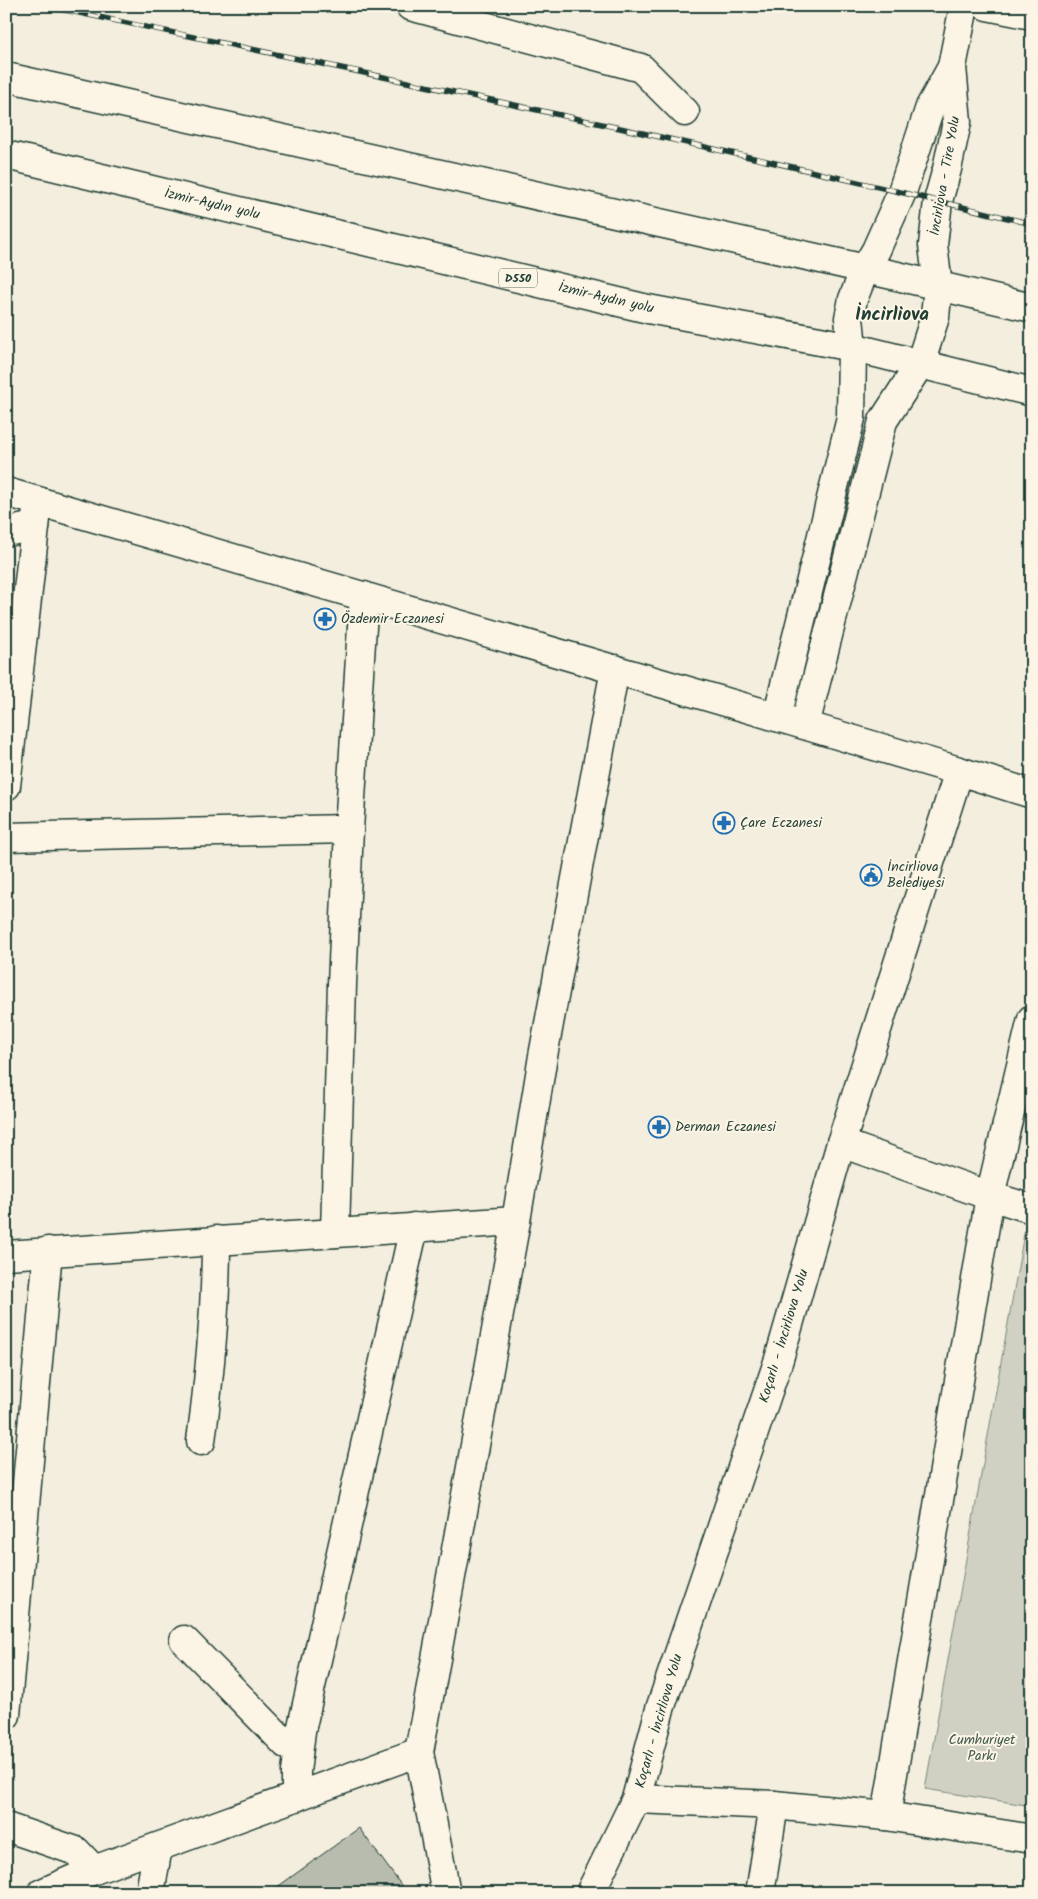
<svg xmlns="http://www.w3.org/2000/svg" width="1038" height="1899" font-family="Kalam,sans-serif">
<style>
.green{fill:#d0d1c2;stroke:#78877b}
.building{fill:#b8bcae;stroke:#1f3d34}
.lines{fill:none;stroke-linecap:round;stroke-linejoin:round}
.minor-casing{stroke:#1f3d34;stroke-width:31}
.major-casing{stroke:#1f3d34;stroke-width:31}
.highway-casing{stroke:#1f3d34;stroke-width:31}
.minor{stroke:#fcf5e5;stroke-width:28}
.major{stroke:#fcf5e5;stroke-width:28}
.highway{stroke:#fcf5e5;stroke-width:28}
.rail-casing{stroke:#1f3d34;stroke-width:5.5}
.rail{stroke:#fcf5e5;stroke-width:4;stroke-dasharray:11;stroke-linecap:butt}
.labels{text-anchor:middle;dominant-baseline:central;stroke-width:4;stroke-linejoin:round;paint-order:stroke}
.shield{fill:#fcf5e5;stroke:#617469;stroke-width:1}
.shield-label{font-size:12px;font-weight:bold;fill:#1f3d34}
.street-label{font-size:14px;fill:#1f3d34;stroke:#fcf5e5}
.poi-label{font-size:14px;fill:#1f3d34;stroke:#fcf5e5;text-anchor:start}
.park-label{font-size:14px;fill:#425b50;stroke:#fcf5e5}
.district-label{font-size:19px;font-weight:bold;fill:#1f3d34;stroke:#fcf5e5}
</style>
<rect width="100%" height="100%" fill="#f3eede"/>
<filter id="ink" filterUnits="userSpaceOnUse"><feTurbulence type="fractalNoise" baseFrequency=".02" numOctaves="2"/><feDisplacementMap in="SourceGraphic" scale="10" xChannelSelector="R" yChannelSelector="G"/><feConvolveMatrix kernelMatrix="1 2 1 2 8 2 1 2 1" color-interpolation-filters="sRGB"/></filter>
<g filter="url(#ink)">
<polygon class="green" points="1025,1228 1032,1230 1032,1806 925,1789"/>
<polygon class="building" points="359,1828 407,1893 269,1893"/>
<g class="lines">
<g class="minor-casing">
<g id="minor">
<polyline points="410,6 641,68 685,112"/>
<polyline points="987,6 1032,15"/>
<polyline points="6,492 777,717"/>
<polyline points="6,532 35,526"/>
<polyline points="959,771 1032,794"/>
<polyline points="6,786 38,501"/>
<polyline points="6,837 349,829"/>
<polyline points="841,1143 990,1196 1032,1209"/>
<polyline points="335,1233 342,984 349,829 364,596"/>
<polyline points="6,1255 516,1221"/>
<path d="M201 1441C210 1374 216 1308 216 1240"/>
<polyline points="184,1640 286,1744 298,1751"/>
<polyline points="6,1715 48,1251"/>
<polyline points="296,1797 296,1772 301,1731 414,1227"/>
<polyline points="636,1799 774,1805 886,1816 1032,1839"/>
<polyline points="886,1816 990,1196 1032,1019"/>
<polyline points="6,1827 76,1851 94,1870"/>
<polyline points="42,1893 94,1870 419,1752"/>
<polyline points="150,1893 158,1847"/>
<polyline points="446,1893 419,1752 516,1221 543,1056 615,669"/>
<polyline points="760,1893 774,1805"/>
</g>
</g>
<g class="major-casing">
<g id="major">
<polyline points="805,725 883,421 920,364 935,317 938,286 933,245 938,201 947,169 957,122 952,67 964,6"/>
<polyline points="590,1893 636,1799 660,1709 779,1359 841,1143 959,771 777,717 851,418 852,347 849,318 853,299 865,269 876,250 902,192 930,107 952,67"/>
</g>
</g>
<g class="highway-casing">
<g id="highway">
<polyline points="6,77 897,276 1032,308"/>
<polyline points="6,155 648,309 852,347 1032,392"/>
</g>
</g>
<use href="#minor" class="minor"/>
<use href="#major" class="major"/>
<use href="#highway" class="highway"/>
<g class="rail-casing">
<path id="rail" d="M46 6C375 75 705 143 1032 224"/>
</g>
<use href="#rail" class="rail"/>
</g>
</g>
<defs>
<g id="pharmacy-ring" transform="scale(1.125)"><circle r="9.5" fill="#fcf5e5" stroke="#1f6fb2" stroke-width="1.5"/><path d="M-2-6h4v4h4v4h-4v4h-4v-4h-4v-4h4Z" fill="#1f6fb2"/></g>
<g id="civic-ring" transform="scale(1.125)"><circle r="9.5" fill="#fcf5e5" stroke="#1f6fb2" stroke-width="1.5"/><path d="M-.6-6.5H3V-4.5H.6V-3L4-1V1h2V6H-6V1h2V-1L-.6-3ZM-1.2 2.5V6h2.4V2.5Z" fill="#1f6fb2"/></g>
</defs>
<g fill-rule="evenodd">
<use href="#pharmacy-ring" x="325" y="619"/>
<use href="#pharmacy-ring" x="724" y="823"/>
<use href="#civic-ring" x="871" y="875"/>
<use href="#pharmacy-ring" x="659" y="1127"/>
</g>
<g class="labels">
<rect class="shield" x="499" y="268.5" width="38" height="19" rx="4"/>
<g class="shield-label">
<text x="518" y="278">D550</text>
</g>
<g class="street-label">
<text transform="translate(945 176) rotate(-80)">İncirliova - Tire Yolu</text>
<text transform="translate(212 204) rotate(13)">İzmir-Aydın yolu</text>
<text transform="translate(606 298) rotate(13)">İzmir-Aydın yolu</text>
<text transform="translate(784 1336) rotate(-73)">Koçarlı - İncirliova Yolu</text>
<text transform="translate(659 1721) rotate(-74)">Koçarlı - İncirliova Yolu</text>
</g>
<g class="poi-label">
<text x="341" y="619">Özdemir Eczanesi</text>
<text x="740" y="823">Çare Eczanesi</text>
<text x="887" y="867">İncirliova<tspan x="887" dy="16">Belediyesi</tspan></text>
<text x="675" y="1127">Derman Eczanesi</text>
</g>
<g class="park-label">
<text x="982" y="1740">Cumhuriyet<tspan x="982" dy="16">Parkı</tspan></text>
</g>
<g class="district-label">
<text x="892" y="315">İncirliova</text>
</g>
</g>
<rect width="1038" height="1899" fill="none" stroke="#fcf5e5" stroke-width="25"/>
<rect x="12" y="12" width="1013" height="1874" fill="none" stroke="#1f3d34" stroke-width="2" filter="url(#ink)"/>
</svg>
